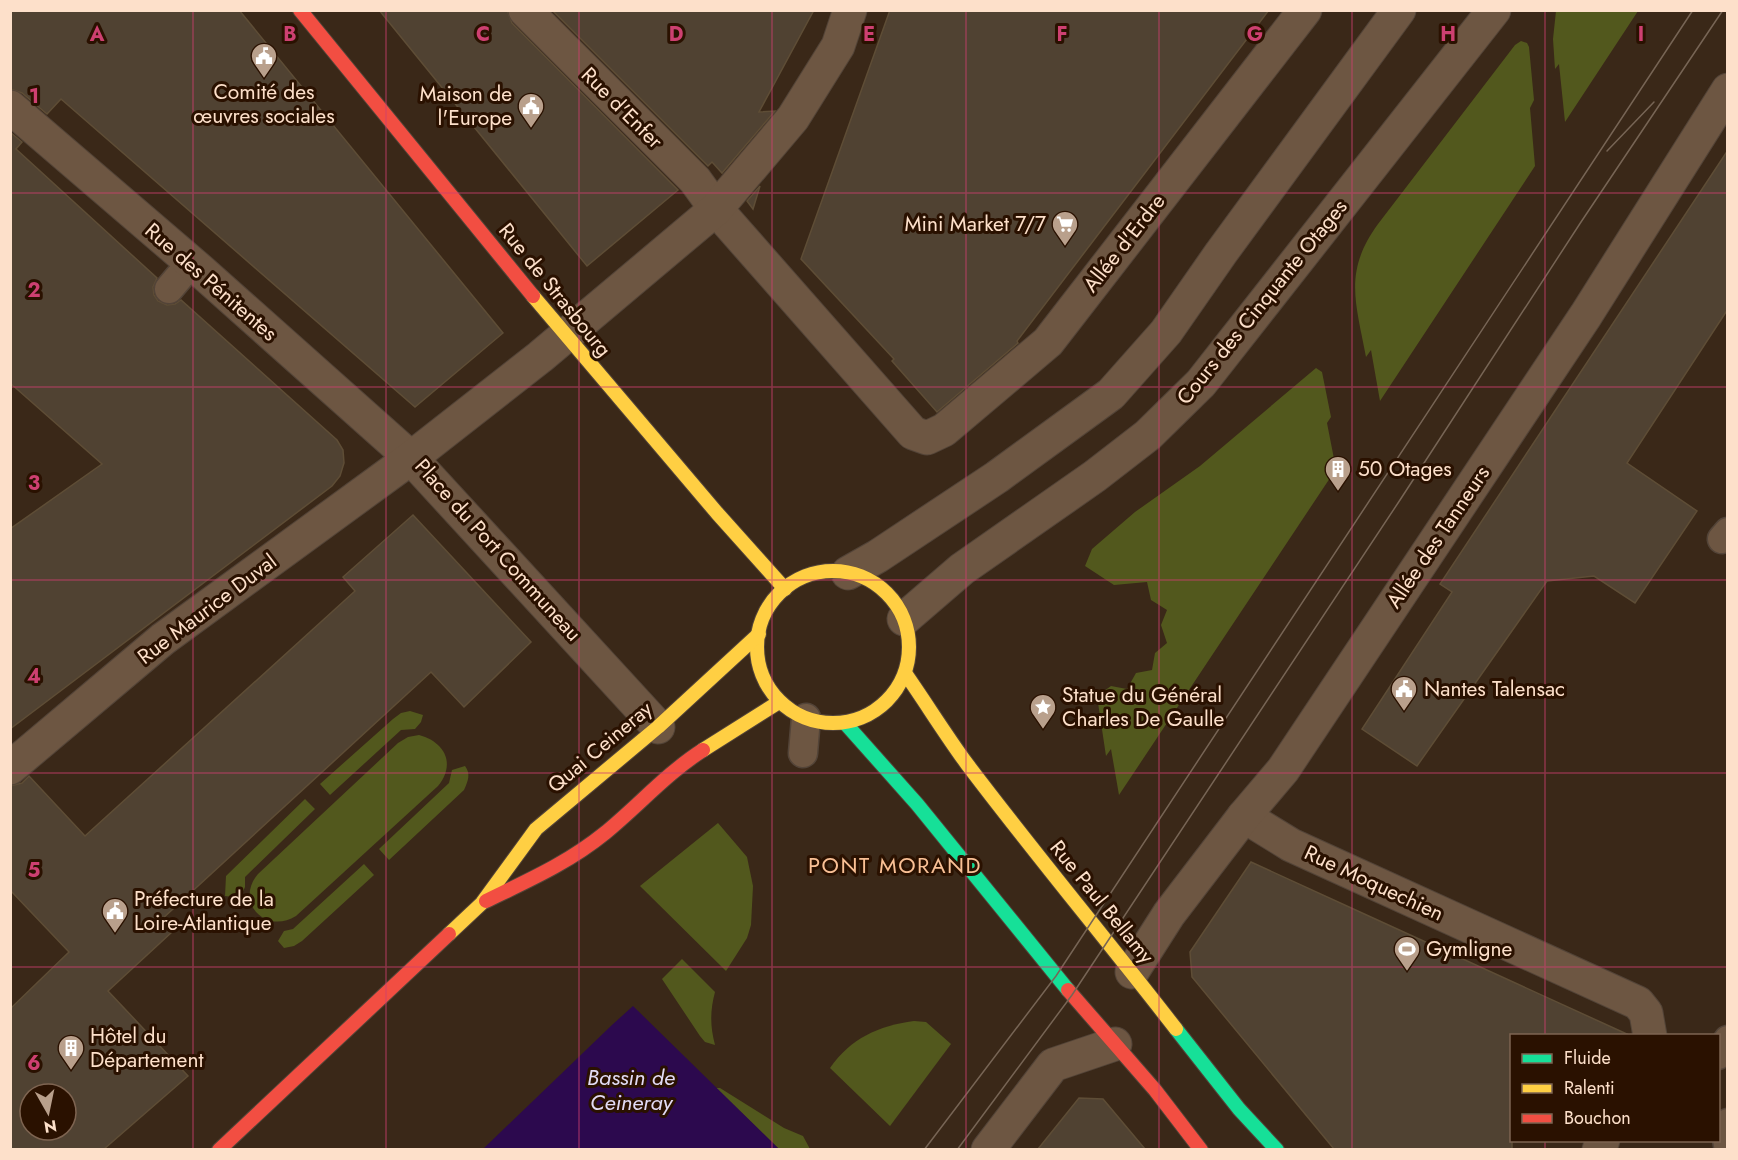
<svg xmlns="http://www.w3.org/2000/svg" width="1738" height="1160" font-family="Jost,sans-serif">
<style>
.green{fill:#52581d}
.water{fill:#2c094e}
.building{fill:#504232;stroke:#5e4d36;stroke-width:1.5;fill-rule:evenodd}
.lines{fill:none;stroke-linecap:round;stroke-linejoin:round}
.lane-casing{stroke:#534438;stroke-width:31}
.street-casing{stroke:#534438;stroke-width:35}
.fast-casing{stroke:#534438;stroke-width:16}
.slow-casing{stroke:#534438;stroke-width:16}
.jam-casing{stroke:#534438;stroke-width:16}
.lane{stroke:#6d5642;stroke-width:28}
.street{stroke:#6d5642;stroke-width:33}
.fast{stroke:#16e098;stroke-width:14}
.slow{stroke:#ffcf43;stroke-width:14}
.jam{stroke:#f24e42;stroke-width:14}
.tram{stroke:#776555;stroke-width:1.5}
.grid{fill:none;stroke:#ce4071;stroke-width:1.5;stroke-opacity:0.55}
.labels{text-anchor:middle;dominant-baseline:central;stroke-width:6;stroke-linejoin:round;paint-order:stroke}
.poi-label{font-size:21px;fill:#fde0ca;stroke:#2a1100;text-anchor:start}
.street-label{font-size:21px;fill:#fde0ca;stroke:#2a1100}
.neighbourhood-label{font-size:22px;letter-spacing:1.5px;fill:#f9c095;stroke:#2a1100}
.water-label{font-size:22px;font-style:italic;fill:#e2dbf5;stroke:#2a1100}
.grid-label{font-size:20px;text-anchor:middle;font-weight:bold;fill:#ce4071;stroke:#2a1100;stroke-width:6;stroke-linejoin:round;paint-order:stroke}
</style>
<rect width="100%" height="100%" fill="#3a2818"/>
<g class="green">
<polygon points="1556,11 1638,11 1565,122 1559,64 1555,69 1553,39"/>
<path d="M1521 41 1527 43 1529 47 1534 100 1530 108 1535 166 1380 401 1371 350 1366 357C1356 303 1343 272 1378 224L1515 45Z"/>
<polygon points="1316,368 1322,372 1331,417 1327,423 1336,469 1119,795 1111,749 1106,756 1097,696 1111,686 1127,689 1136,673 1152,670 1155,653 1167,643 1161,625 1167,610 1151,600 1147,582 1114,585 1085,566 1092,549 1135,512 1200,466"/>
<polygon points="410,711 423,715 421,722 415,729 401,730 330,795 320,784 393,719 401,713"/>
<path d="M419 735C445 742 456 764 438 786L296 916C266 935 234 902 258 874L398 743 408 737Z"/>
<path d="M465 766C471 774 468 781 464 790L389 860 379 849 449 783 452 770Z"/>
<polygon points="305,799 315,809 245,877 245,887 240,898 225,896 226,876"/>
<polygon points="718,823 747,857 753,886 751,925 747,938 726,971 640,886"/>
<polygon points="364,864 374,875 302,941 294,946 284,948 278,941 284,931 293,929"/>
<path d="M682 959 715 992C710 1011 710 1026 715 1045L705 1042 700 1036 662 979Z"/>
<path d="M914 1021 926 1022 951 1044 890 1126 830 1068C851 1038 878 1026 914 1021Z"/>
<polygon points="716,1088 720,1088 784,1128 803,1136 810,1149 779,1149"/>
</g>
<polygon class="water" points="633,1006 779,1149 483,1149 612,1025"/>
<g class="building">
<polygon points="10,10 239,10 503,333 415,407 61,99 47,114 22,93 10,89"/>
<polygon points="379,10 507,10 512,23 678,190 587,266"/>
<polygon points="552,10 814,10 759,112 775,111 722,173 712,162 708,166"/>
<polygon points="890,10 1269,10 1017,341 1018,343 937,412 892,361 894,359 801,259"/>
<polygon points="10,132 22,142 16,149 157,278 153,287 154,295 158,301 167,305 175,304 181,300 337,440 343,450 344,463 340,476 332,486 10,729 10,529 102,464 10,383"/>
<polygon points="1728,150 1728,309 1627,463 1697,511 1635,603 1594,576 1547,581 1417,766 1362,729 1452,592 1440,584"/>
<polygon points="760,186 753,209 747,201"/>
<path d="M413 515 531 642 464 707 431 672 161 920 172 932 108 991 188 1076 104 1149H10V1009L69 952 10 890V786L22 783 29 776 85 836 355 591 343 577ZM30 1094H66V1130H30Z"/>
<polygon points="1251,862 1360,912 1629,1035 1512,1035 1512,1149 1334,1149 1192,977 1190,952"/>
<polygon points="1079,1098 1103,1099 1145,1149 1038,1149"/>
</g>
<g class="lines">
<g class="lane-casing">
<g id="lane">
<polyline points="169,289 191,263"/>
<polyline points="1722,539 1728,532"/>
<polyline points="803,753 806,718"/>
<polyline points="1718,1055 1728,1040"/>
<polyline points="1728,1123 1725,1126 1728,1145"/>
</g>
</g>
<g class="street-casing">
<g id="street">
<polyline points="525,10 695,180 716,209 913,433 927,438 944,430 1048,342 1305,10"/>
<polyline points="10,107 201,271 411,458 658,727"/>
<polyline points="848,573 878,556 997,477 1111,394 1166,332 1221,253 1399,10"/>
<polyline points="904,619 962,569 1095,476 1148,435 1201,383 1494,10"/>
<polyline points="10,768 163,639 411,458 540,357 716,209 793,118 838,46 850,10"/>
<polyline points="1244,816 1291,845 1638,1003 1646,1013 1650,1036"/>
<polyline points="1132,972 1169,914 1244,816 1283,770 1586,315 1728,90"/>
<polyline points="988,1150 1053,1065 1115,1044"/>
<polyline points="1599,1150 1603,1140"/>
</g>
</g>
<g class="fast-casing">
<g id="fast">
<polyline points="845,723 917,804 1068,990"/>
<polyline points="1176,1029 1239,1109 1277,1150"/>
</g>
</g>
<g class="slow-casing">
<g id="slow">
<polyline points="533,296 717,513 785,589"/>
<circle cx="833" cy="647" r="76"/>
<path d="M905 673C926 703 945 734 967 764 1035 854 1107 940 1176 1029"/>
<polyline points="703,750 779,702"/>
<polyline points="449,934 482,903 536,829 658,727 759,634"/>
</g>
</g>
<g class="jam-casing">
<g id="jam">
<polyline points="300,10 533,296"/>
<path d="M486 901C529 880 568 863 605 833 638 806 667 773 703 750"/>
<polyline points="1068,990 1155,1090 1201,1150"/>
<polyline points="219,1150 449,934"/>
</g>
</g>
<use href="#lane" class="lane"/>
<use href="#street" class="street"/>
<use href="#fast" class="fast"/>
<use href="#slow" class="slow"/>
<use href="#jam" class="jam"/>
<g class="tram">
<polyline points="1607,151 1654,102"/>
<polyline points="924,1150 1056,976 1693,10"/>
<polyline points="957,1150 1072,995 1400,500 1581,222 1723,10"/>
</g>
</g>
<path class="grid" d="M193 10V1150M386 10V1150M579 10V1150M772 10V1150M966 10V1150M1159 10V1150M1352 10V1150M1545 10V1036M10 193H1728M10 387H1728M10 580H1728M10 773H1728M10 967H1728M1545 1140V1150"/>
<defs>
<g id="civic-pin" transform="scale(1.35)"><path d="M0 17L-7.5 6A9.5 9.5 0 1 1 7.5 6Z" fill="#b9a08c" stroke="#2a1100"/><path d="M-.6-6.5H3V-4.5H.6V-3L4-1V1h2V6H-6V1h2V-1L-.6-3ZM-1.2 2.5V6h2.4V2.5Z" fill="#fff"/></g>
<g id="supermarket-pin" transform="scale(1.35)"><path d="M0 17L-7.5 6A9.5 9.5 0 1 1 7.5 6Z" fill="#b9a08c" stroke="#2a1100"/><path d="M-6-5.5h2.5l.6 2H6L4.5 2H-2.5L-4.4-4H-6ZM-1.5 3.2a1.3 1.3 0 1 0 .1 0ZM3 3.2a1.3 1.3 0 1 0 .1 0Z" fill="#fff"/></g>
<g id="building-pin" transform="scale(1.35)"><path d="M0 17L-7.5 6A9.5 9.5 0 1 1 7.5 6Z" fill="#b9a08c" stroke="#2a1100"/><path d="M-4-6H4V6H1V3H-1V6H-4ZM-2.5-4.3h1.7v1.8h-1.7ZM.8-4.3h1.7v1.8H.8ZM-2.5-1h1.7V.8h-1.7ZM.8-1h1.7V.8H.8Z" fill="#fff"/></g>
<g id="sight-pin" transform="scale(1.35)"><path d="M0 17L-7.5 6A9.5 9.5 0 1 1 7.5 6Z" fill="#b9a08c" stroke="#2a1100"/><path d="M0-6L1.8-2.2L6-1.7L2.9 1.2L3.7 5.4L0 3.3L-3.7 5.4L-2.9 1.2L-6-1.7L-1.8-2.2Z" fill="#fff"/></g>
<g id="stadium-pin" transform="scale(1.35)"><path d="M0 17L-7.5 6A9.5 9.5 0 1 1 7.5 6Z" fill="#b9a08c" stroke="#2a1100"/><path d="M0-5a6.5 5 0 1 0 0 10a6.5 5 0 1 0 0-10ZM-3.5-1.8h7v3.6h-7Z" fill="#fff"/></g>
</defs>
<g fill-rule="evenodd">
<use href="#civic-pin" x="264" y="56"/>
<use href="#civic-pin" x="531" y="106"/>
<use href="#supermarket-pin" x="1065" y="224"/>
<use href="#building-pin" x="1338" y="469"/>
<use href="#civic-pin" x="1404" y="689"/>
<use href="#sight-pin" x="1043" y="707"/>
<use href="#civic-pin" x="115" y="911"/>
<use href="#stadium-pin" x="1407" y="949"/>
<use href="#building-pin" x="71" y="1048"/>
</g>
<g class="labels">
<g class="poi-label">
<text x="264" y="92" text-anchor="middle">Comité des<tspan x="264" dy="24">œuvres sociales</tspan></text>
<text x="512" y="94" text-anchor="end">Maison de<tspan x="512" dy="24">l'Europe</tspan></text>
<text x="1046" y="224" text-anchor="end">Mini Market 7/7</text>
<text x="1358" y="469">50 Otages</text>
<text x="1424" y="689">Nantes Talensac</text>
<text x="1062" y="695">Statue du Général<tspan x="1062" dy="24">Charles De Gaulle</tspan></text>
<text x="134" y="899">Préfecture de la<tspan x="134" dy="24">Loire-Atlantique</tspan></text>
<text x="1426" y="949">Gymligne</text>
<text x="90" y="1036">Hôtel du<tspan x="90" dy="24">Département</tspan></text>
</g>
<g class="street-label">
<text transform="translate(622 108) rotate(45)">Rue d'Enfer</text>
<text transform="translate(1124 243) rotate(-52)">Allée d'Erdre</text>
<text transform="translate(211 282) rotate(41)">Rue des Pénitentes</text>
<text transform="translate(555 290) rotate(51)">Rue de Strasbourg</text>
<text transform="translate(1262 302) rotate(-51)">Cours des Cinquante Otages</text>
<text transform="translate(1438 537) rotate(-56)">Allée des Tanneurs</text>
<text transform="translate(498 550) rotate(48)">Place du Port Communeau</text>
<text transform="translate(207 609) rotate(-37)">Rue Maurice Duval</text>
<text transform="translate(600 747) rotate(-40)">Quai Ceineray</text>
<text transform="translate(1374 883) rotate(25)">Rue Moquechien</text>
<text transform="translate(1102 902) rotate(51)">Rue Paul Bellamy</text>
</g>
<g class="neighbourhood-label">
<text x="895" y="865">PONT MORAND</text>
</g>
<g class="water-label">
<text x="631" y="1077">Bassin de<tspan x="631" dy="25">Ceineray</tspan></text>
</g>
</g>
<g class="grid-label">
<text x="97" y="41">A</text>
<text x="290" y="41">B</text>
<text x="483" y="41">C</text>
<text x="676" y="41">D</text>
<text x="869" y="41">E</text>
<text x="1062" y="41">F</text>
<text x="1255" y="41">G</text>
<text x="1448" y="41">H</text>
<text x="1641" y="41">I</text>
<text x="34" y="103">1</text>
<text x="34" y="297">2</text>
<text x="34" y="490">3</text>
<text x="34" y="683">4</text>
<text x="34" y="877">5</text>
<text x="34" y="1070">6</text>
</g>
<rect width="1738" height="1160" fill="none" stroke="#fde0ca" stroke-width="24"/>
<rect x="1510" y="1034" width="210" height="108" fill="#2a1100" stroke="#7e6451" stroke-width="1.5"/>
<rect x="1522" y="1054" width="30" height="9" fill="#16e098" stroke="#7e6451" stroke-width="1.5"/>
<text x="1564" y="1064" font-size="18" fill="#fde0ca">Fluide</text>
<rect x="1522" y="1084" width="30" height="9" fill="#ffcf43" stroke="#7e6451" stroke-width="1.5"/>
<text x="1564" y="1094" font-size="18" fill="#fde0ca">Ralenti</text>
<rect x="1522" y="1114" width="30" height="9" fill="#f24e42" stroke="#7e6451" stroke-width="1.5"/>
<text x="1564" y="1124" font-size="18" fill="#fde0ca">Bouchon</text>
<g transform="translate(48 1112) rotate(171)"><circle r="28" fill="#2a1100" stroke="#7e6451" stroke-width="1.5"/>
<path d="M0-4.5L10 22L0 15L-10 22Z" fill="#b9a08c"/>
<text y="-9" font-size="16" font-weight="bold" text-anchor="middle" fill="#fde0ca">N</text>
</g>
</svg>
